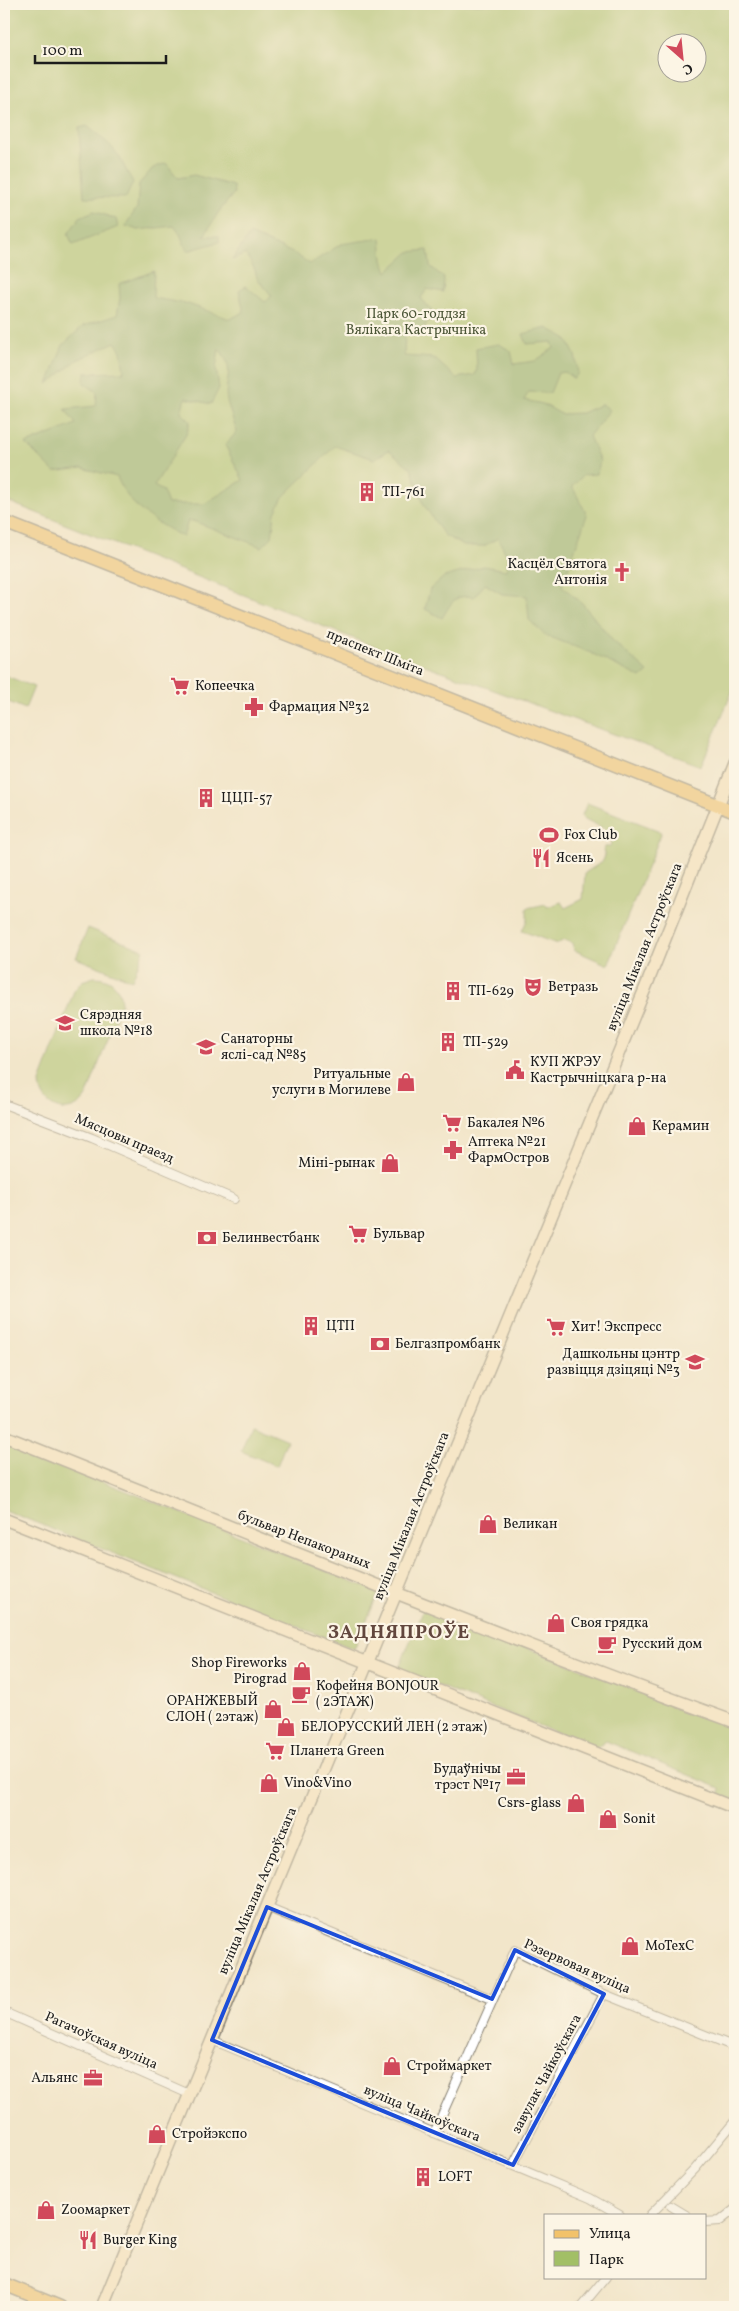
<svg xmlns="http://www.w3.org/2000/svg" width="739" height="2311" font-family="Vollkorn,serif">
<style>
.green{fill:#a2bf66;stroke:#5f6e41;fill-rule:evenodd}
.forest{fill:#81a65b;stroke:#4e613c;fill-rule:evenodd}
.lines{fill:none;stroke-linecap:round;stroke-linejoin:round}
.minor-casing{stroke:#878173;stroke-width:10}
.secondary-casing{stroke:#878173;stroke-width:14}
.primary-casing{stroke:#878173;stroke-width:15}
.minor{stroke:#fff;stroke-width:8}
.secondary{stroke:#fae7c3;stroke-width:11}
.primary{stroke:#f2c26a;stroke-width:12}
.marked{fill:none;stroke:#1d4ed8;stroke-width:4;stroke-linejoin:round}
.labels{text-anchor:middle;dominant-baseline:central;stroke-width:4.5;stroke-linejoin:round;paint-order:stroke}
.park-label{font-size:14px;fill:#4b5536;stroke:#fcf5e5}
.poi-label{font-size:14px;fill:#1c1c1c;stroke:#fcf5e5;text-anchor:start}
.street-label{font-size:14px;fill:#1c1c1c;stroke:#fcf5e5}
.district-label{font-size:19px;font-weight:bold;letter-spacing:1px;fill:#62473e;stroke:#fcf5e5}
</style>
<rect width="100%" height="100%" fill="#fcf5e5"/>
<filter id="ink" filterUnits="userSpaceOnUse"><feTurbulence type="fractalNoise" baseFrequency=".02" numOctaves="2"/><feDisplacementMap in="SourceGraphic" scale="10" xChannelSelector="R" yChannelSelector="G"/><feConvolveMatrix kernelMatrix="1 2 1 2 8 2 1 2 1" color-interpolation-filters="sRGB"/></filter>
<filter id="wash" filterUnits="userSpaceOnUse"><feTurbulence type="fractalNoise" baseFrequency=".0096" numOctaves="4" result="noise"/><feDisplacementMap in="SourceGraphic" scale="20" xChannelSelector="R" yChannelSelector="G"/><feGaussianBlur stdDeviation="1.12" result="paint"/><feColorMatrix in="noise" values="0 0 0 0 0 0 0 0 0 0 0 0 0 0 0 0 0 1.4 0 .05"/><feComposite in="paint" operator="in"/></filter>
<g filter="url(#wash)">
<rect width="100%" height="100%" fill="#f2e6ca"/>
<g class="green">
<path d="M4 4H735V685L701 766 365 643 4 500ZM666 42H696V72H666Z"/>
<polygon points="4,675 34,687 25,709 4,700"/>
<polygon points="587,803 660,831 661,834 608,965 574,950 572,943 564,940 557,944 522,931 527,920 527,908 546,904 547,907 561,902 565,908 583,899 585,873 603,861 605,855 603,851 605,847 610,846 615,834 583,818 582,815"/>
<polygon points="88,928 144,950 132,980 76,958"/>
<path d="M94 977C111 977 121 987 121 1004L87 1095C73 1120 40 1110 40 1082L74 991 82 981Z"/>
<polygon points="251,1425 287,1440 277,1466 241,1451"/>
<polygon points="4,1442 379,1592 354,1649 4,1510"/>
<polygon points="424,1608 735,1728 735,1801 720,1796 720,1788 606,1741 596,1748 398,1670"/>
</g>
<g class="forest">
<path d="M87 126C99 136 114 146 121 160 125 168 128 174 133 182L126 198 84 197 79 128Z"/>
<polygon points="166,163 178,178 194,175 233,186 234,193 218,213 204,236 219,236 219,242 187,251 180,234 174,226 138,230 125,226 137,208 139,184 153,168"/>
<polygon points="94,211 116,219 118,227 73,245 68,234 80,217"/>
<path d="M250 234 295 254 310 264 341 244 381 238 383 260 387 272 409 252 428 250 430 266 444 278 443 292 427 289 421 298 432 311 423 331 405 333 404 356 434 358 456 378 475 375 477 369 476 348 499 344 511 351 514 364 535 361 554 348 552 342 527 344 523 334 547 328 566 338 575 355 578 373 574 379 565 372 558 373 550 393 529 392 524 400 543 404 561 414 582 413 602 404 610 410 589 436 600 461 597 474 584 475 572 486 587 515 562 586 582 603 612 640 648 672 641 678 591 653 545 635 529 620 527 596 502 594 485 584 474 597C454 594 452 602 442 618L425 609 430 589 444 577 484 566 506 570 509 560 498 538 484 546H464L444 535 424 505 411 468 389 450 374 459 335 446 283 497 275 513 272 537 262 547 193 521H188L183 537C155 522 129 508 117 477L82 468 54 472 26 444 76 424 65 409 96 406 97 392 84 383 85 373 124 372 121 351 115 342 77 360 48 384 63 345 83 326 117 315 120 298 119 284 154 271 153 298 188 304 230 319 244 312 239 290 246 286 265 302 272 296 257 278 255 270 246 254 232 260ZM219 349C237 370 223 381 227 401 230 412 234 422 237 432L225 445 243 480 204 504H168L163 491 154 486 187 433 190 421 181 412 185 398 211 404 219 388 216 368Z"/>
</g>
</g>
<g filter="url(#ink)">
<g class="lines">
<g class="minor-casing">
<g id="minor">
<polyline points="4,1104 92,1138 234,1199"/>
<polyline points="267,1907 492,1999"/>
<polyline points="4,2012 189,2094"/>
<polyline points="212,2040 590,2198 620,2215"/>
<polyline points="434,2133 515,1950 604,1994 735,2047"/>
<polyline points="513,2165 604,1994"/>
<polyline points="671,2206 686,2215"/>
<polyline points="650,2215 695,2169 735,2121"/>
<polyline points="705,2222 720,2221 735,2209"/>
<polyline points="581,2307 606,2277"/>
</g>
</g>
<g class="secondary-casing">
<g id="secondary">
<path d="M4 1436C247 1533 489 1633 735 1722"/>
<polyline points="4,1519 735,1808"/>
<polyline points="102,2307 647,984 735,763"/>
</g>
</g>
<g class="primary-casing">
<g id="primary">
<polyline points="4,522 735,812"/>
<polyline points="4,2284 60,2307"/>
</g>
</g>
<use href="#minor" class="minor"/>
<use href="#secondary" class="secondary"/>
<use href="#primary" class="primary"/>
</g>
</g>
<path d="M0 0H739V2311H0ZM267 1907 492 1999 515 1950 604 1994 513 2165 212 2040Z" fill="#f2e6ca" fill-opacity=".55" fill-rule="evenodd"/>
<path class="marked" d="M267 1907 492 1999 515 1950 604 1994 513 2165 212 2040Z"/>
<defs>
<g id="building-bare" transform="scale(1.5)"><path d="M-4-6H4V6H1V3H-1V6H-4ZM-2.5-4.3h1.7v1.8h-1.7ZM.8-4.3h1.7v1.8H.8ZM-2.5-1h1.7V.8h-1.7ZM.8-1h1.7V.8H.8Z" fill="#d1495b" stroke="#fcf5e5" stroke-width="2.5" paint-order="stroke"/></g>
<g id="church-bare" transform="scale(1.5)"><path d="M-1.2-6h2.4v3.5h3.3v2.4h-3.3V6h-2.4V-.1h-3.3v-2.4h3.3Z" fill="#d1495b" stroke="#fcf5e5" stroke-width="2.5" paint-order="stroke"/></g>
<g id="supermarket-bare" transform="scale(1.5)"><path d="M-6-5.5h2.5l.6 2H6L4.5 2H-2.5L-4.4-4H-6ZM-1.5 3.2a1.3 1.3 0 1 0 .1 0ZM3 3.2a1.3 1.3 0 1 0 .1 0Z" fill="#d1495b" stroke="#fcf5e5" stroke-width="2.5" paint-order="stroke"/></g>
<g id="pharmacy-bare" transform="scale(1.5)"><path d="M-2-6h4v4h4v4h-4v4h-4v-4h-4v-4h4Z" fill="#d1495b" stroke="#fcf5e5" stroke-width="2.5" paint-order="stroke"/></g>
<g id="stadium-bare" transform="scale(1.5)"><path d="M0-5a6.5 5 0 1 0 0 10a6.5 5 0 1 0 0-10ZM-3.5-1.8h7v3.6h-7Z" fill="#d1495b" stroke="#fcf5e5" stroke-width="2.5" paint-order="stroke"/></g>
<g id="restaurant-bare" transform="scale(1.5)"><path d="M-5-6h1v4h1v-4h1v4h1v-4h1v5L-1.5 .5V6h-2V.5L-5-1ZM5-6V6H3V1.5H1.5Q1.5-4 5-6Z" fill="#d1495b" stroke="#fcf5e5" stroke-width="2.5" paint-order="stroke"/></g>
<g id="theatre-bare" transform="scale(1.5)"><path d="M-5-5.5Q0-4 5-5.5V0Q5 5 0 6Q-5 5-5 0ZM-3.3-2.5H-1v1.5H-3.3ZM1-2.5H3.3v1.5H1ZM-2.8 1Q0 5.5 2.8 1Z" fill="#d1495b" stroke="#fcf5e5" stroke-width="2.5" paint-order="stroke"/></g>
<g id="school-bare" transform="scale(1.5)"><path d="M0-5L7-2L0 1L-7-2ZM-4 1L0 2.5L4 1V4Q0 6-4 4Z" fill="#d1495b" stroke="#fcf5e5" stroke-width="2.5" paint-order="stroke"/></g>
<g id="civic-bare" transform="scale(1.5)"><path d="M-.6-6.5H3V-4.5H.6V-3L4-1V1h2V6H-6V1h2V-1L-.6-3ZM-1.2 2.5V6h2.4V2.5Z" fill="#d1495b" stroke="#fcf5e5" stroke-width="2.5" paint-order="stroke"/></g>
<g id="shop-bare" transform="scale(1.5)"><path d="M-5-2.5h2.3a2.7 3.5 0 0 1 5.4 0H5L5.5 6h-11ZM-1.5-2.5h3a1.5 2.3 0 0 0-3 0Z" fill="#d1495b" stroke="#fcf5e5" stroke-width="2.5" paint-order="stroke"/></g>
<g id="bank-bare" transform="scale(1.5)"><path d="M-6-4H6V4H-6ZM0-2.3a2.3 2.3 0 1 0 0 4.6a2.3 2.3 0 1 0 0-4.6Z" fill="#d1495b" stroke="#fcf5e5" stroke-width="2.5" paint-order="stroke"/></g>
<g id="cafe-bare" transform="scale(1.5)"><path d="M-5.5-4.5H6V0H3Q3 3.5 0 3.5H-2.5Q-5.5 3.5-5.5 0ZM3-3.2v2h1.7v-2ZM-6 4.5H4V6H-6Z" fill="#d1495b" stroke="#fcf5e5" stroke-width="2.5" paint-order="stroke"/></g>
<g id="office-bare" transform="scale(1.5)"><path d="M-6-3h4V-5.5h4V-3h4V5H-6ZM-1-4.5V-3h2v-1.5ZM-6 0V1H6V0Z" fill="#d1495b" stroke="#fcf5e5" stroke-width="2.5" paint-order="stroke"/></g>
</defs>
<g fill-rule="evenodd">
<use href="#building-bare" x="367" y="492"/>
<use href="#church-bare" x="622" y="572"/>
<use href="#supermarket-bare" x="180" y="686"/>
<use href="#pharmacy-bare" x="254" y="707"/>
<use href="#building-bare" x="206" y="798"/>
<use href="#stadium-bare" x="549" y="835"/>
<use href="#restaurant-bare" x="541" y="858"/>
<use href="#theatre-bare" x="533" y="987"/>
<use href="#building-bare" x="453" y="991"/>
<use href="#school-bare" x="65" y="1023"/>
<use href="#building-bare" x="448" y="1042"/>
<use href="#school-bare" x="206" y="1047"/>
<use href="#civic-bare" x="515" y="1070"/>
<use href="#shop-bare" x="406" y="1082"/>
<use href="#supermarket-bare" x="452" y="1123"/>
<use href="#shop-bare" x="637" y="1126"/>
<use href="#pharmacy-bare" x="453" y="1150"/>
<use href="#shop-bare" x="390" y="1163"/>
<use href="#supermarket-bare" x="358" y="1234"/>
<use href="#bank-bare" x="207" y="1238"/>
<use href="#building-bare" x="311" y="1326"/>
<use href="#supermarket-bare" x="556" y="1327"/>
<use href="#bank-bare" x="380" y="1344"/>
<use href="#school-bare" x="695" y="1362"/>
<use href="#shop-bare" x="488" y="1524"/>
<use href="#shop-bare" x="556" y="1623"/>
<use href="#cafe-bare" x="607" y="1644"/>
<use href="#shop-bare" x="302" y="1671"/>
<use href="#cafe-bare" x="301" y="1694"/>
<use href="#shop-bare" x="273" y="1709"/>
<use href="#shop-bare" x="286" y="1727"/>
<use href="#supermarket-bare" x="275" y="1751"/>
<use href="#office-bare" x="516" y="1777"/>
<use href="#shop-bare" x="269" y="1783"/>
<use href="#shop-bare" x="576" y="1803"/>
<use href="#shop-bare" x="608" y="1819"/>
<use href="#shop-bare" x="630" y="1946"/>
<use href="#shop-bare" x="392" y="2066"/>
<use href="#office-bare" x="93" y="2078"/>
<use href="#shop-bare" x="157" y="2134"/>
<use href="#building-bare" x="423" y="2177"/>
<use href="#shop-bare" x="46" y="2210"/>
<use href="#restaurant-bare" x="88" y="2240"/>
</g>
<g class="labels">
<g class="park-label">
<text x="416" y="314">Парк 60-годдзя<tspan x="416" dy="16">Вялікага Кастрычніка</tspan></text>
</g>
<g class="poi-label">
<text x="382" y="492">ТП-761</text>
<text x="607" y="564" text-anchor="end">Касцёл Святога<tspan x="607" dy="16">Антонія</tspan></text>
<text x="195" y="686">Копеечка</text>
<text x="269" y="707">Фармация №32</text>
<text x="221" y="798">ЦЦП-57</text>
<text x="564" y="835">Fox Club</text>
<text x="556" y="858">Ясень</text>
<text x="548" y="987">Ветразь</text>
<text x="468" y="991">ТП-629</text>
<text x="80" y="1015">Сярэдняя<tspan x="80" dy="16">школа №18</tspan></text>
<text x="221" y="1039">Санаторны<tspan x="221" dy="16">яслі-сад №85</tspan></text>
<text x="463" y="1042">ТП-529</text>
<text x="530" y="1062">КУП ЖРЭУ<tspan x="530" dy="16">Кастрычніцкага р-на</tspan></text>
<text x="391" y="1074" text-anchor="end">Ритуальные<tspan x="391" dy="16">услуги в Могилеве</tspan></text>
<text x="467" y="1123">Бакалея №6</text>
<text x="652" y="1126">Керамин</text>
<text x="468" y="1142">Аптека №21<tspan x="468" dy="16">ФармОстров</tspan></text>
<text x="375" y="1163" text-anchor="end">Міні-рынак</text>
<text x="373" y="1234">Бульвар</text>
<text x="222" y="1238">Белинвестбанк</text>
<text x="326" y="1326">ЦТП</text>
<text x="571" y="1327">Хит! Экспресс</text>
<text x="395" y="1344">Белгазпромбанк</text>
<text x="680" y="1354" text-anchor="end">Дашкольны цэнтр<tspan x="680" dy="16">развіцця дзіцяці №3</tspan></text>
<text x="503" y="1524">Великан</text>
<text x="571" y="1623">Своя грядка</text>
<text x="622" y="1644">Русский дом</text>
<text x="287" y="1663" text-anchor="end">Shop Fireworks<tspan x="287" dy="16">Pirograd</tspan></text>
<text x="316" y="1686">Кофейня BONJOUR<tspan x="316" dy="16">( 2ЭТАЖ)</tspan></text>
<text x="258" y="1701" text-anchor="end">ОРАНЖЕВЫЙ<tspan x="258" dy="16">СЛОН ( 2этаж)</tspan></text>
<text x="301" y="1727">БЕЛОРУССКИЙ ЛЕН (2 этаж)</text>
<text x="290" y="1751">Планета Green</text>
<text x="501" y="1769" text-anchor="end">Будаўнічы<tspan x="501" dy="16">трэст №17</tspan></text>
<text x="284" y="1783">Vino&amp;Vino</text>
<text x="561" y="1803" text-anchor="end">Csrs-glass</text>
<text x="623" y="1819">Sonit</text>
<text x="645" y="1946">MoTexC</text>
<text x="407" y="2066">Строймаркет</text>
<text x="78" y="2078" text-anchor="end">Альянс</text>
<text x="172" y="2134">Стройэкспо</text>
<text x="438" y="2177">LOFT</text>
<text x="61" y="2210">Zooмаркет</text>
<text x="103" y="2240">Burger King</text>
</g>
<g class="street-label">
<text transform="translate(375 653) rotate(22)">праспект Шміта</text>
<text transform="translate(645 947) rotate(-68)">вуліца Мікалая Астроўскага</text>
<text transform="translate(124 1139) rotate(23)">Мясцовы праезд</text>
<text transform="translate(412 1516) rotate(-68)">вуліца Мікалая Астроўскага</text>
<text transform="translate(304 1540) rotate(21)">бульвар Непакораных</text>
<text transform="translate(258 1891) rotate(-67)">вуліца Мікалая Астроўскага</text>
<text transform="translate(577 1967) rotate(24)">Рэзервовая вуліца</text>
<text transform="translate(101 2041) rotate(24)">Рагачоўская вуліца</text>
<text transform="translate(547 2074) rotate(-62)">завулак Чайкоўскага</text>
<text transform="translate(422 2114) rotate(23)">вуліца Чайкоўскага</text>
</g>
<g class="district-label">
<text x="399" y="1633">ЗАДНЯПРОЎЕ</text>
</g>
</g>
<rect width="739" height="2311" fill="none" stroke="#fcf5e5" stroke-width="20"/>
<rect x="544" y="2214" width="162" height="65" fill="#fcf5e5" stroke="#a29e95"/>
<rect x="554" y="2230" width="25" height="8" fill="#f2c26a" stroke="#a29e95"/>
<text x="589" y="2238" font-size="15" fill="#1c1c1c">Улица</text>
<rect x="554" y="2251" width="25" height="15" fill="#a2bf66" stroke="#a29e95"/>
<text x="589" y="2264" font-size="15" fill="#1c1c1c">Парк</text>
<g transform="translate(682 58) rotate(153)"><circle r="24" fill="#fcf5e5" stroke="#a29e95"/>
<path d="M0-4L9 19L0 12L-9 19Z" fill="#d1495b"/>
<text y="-8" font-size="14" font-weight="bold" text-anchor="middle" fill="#1c1c1c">С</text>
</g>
<path d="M35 55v8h131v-8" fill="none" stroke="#1c1c1c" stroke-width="2.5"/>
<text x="42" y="55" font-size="15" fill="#1c1c1c" stroke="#fcf5e5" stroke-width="4" paint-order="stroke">100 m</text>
</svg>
